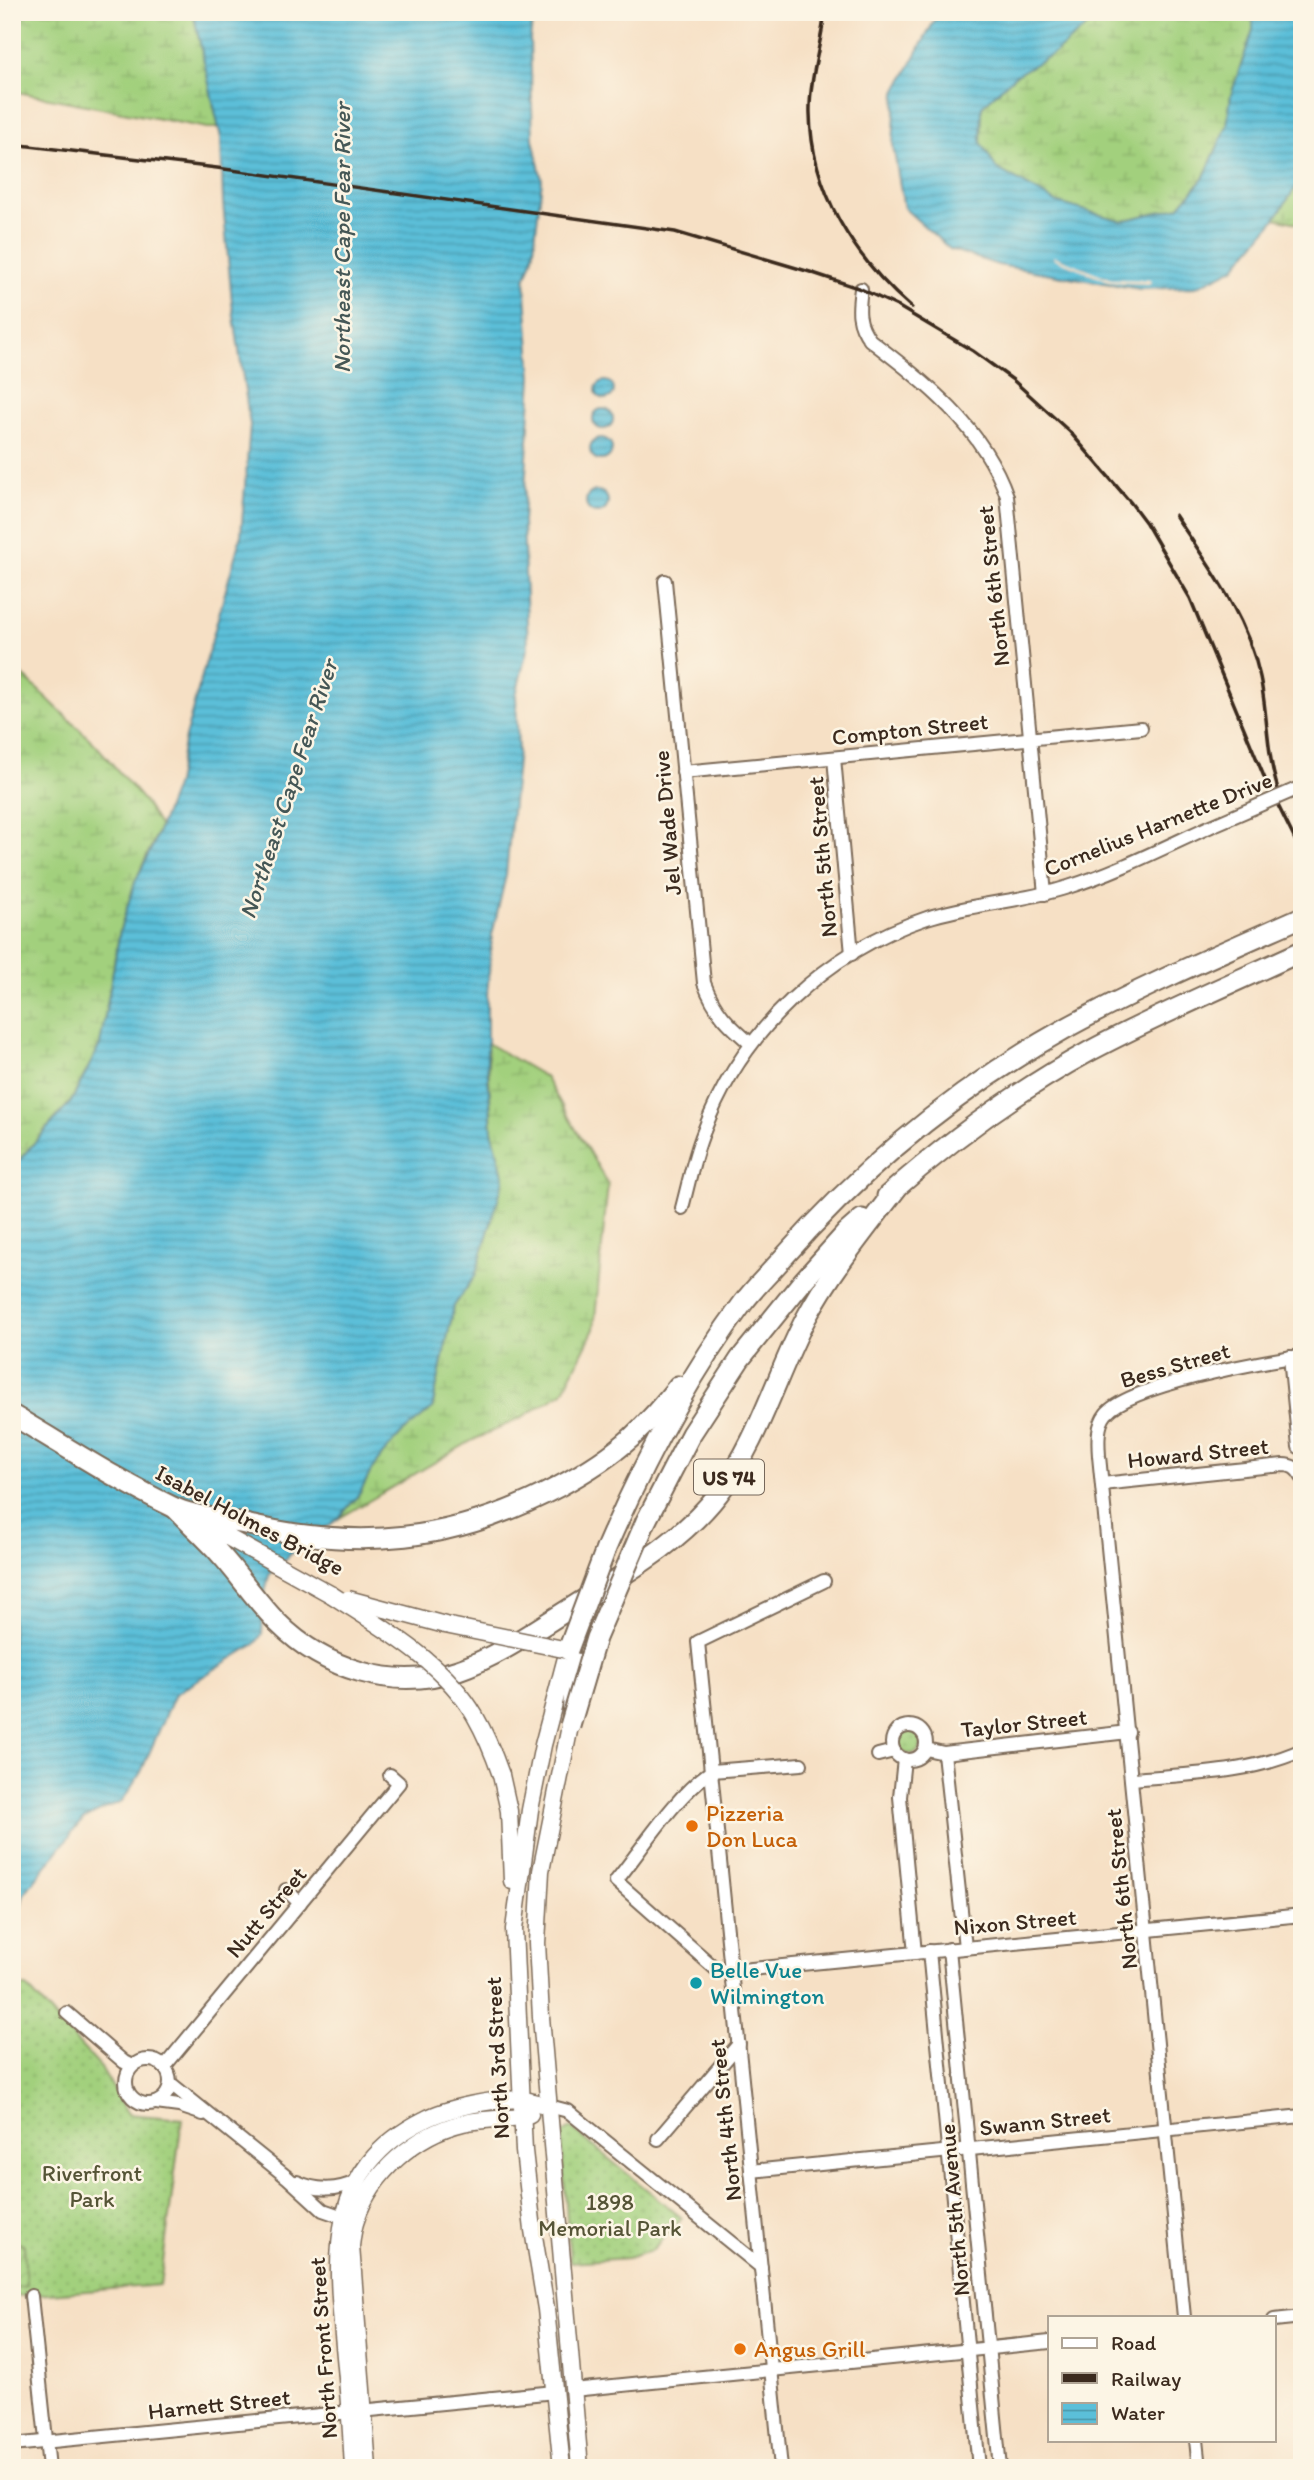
<svg xmlns="http://www.w3.org/2000/svg" width="1314" height="2480" font-family="Itim,sans-serif">
<style>
.grass{fill:url(#grass-dots);stroke:#6e7d4e;stroke-width:2}
.wetland{fill:url(#wetland-marsh);stroke:#6e7d4e;stroke-width:2}
.garden{fill:url(#garden-furrows);stroke:#6e7d4e;stroke-width:2}
.water{fill:url(#water-rules);stroke:#4b747c;stroke-width:2}
.pier{fill:#f6e0c5}
.lines{fill:none;stroke-linecap:round;stroke-linejoin:round}
.minor-casing{stroke:#7c6a58;stroke-width:16}
.major-casing{stroke:#7c6a58;stroke-width:19}
.highway-casing{stroke:#7c6a58;stroke-width:23}
.minor{stroke:#fff;stroke-width:12}
.major{stroke:#fff;stroke-width:16}
.highway{stroke:#fff;stroke-width:19}
.rail{stroke:#3b2a1e;stroke-width:3.5}
.minor-bridge-casing{stroke:#7c6a58;stroke-width:16;stroke-linecap:butt}
.major-bridge-casing{stroke:#7c6a58;stroke-width:19;stroke-linecap:butt}
.highway-bridge-casing{stroke:#7c6a58;stroke-width:23;stroke-linecap:butt}
.minor-bridge{stroke:#fff;stroke-width:12}
.major-bridge{stroke:#fff;stroke-width:16}
.highway-bridge{stroke:#fff;stroke-width:19}
.food-dot{fill:#e8710a;stroke:#fcf5e5;stroke-width:2.5}
.culture-dot{fill:#0f9aa8;stroke:#fcf5e5;stroke-width:2.5}
.labels{text-anchor:middle;dominant-baseline:central;stroke-width:5;stroke-linejoin:round;paint-order:stroke}
.shield{fill:#fcf5e5;stroke:#75675a;stroke-width:2}
.shield-label{font-size:21px;font-weight:bold;fill:#3b2a1e}
.street-label{font-size:23px;fill:#3b2a1e;stroke:#fcf5e5}
.food-label{font-size:23px;fill:#c56008;stroke:#fcf5e5;text-anchor:start}
.culture-label{font-size:23px;fill:#0d838f;stroke:#fcf5e5;text-anchor:start}
.park-label{font-size:23px;fill:#555436;stroke:#fcf5e5}
.water-label{font-size:24px;font-style:italic;fill:#455756;stroke:#fcf5e5}
</style>
<defs>
<pattern id="grass-dots" width="8" height="8" patternUnits="userSpaceOnUse" patternTransform="scale(1.75)"><rect width="8" height="8" fill="#a2d07d"/><path d="M2 2h.1M6 6h.1" fill="none" stroke="#8cb36c" stroke-width="1.8" stroke-linecap="round"/></pattern>
<pattern id="wetland-marsh" width="20" height="14" patternUnits="userSpaceOnUse" patternTransform="scale(1.75)"><rect width="20" height="14" fill="#a2d07d"/><path d="M1 5h8M5 5V1M11 12h8M15 12V8" fill="none" stroke="#8cb36c"/></pattern>
<pattern id="garden-furrows" width="10" height="10" patternUnits="userSpaceOnUse" patternTransform="scale(1.75)"><rect width="10" height="10" fill="#a2d07d"/><path d="M-1 1l2-2M0 10L10 0M9 11l2-2" fill="none" stroke="#8cb36c"/></pattern>
<pattern id="water-rules" width="6" height="5" patternUnits="userSpaceOnUse" patternTransform="scale(1.75)"><rect width="6" height="5" fill="#5bbfd9"/><path d="M0 2.5h6" fill="none" stroke="#4c9baf"/></pattern>
</defs>
<rect width="100%" height="100%" fill="#fcf5e5"/>
<filter id="ink" filterUnits="userSpaceOnUse"><feTurbulence type="fractalNoise" baseFrequency=".0143" numOctaves="2"/><feDisplacementMap in="SourceGraphic" scale="14" xChannelSelector="R" yChannelSelector="G"/><feConvolveMatrix kernelMatrix="1 2 1 2 8 2 1 2 1" color-interpolation-filters="sRGB"/></filter>
<filter id="wash" filterUnits="userSpaceOnUse"><feTurbulence type="fractalNoise" baseFrequency=".00686" numOctaves="4" result="noise"/><feDisplacementMap in="SourceGraphic" scale="28" xChannelSelector="R" yChannelSelector="G"/><feGaussianBlur stdDeviation="1.57" result="paint"/><feColorMatrix in="noise" values="0 0 0 0 0 0 0 0 0 0 0 0 0 0 0 0 0 1.4 0 .05"/><feComposite in="paint" operator="in"/></filter>
<g filter="url(#wash)">
<rect width="100%" height="100%" fill="#f6e0c5"/>
<g class="grass">
<circle cx="910" cy="1742" r="12"/>
<polygon points="12,1987 27,1987 102,2069 128,2114 182,2119 160,2285 12,2297"/>
<polygon points="571,2128 682,2218 651,2251 628,2258 570,2262 561,2134"/>
</g>
<g class="wetland">
<path d="M26 12H193L219 128H207L12 91C12 63 10 35 26 12Z"/>
<polygon points="1104,12 1253,12 1253,30 1231,95 1227,126 1203,179 1179,207 1122,221 1058,203 996,168 981,143 982,106 1016,75 1055,53"/>
<polygon points="1302,178 1302,224 1275,218 1300,181"/>
<polygon points="12,665 96,745 144,801 160,827 135,882 120,930 100,1045 71,1101 12,1168"/>
<polygon points="487,1043 545,1077 608,1184 594,1329 563,1392 521,1418 473,1440 338,1519 360,1493 372,1469 384,1453 402,1433 432,1409 454,1306 475,1276 504,1179 492,1130"/>
</g>
<polygon class="garden" points="12,2241 24,2245 26,2286 12,2288"/>
<g class="water">
<polygon points="193,12 534,12 530,38 533,139 542,180 533,257 525,280 532,378 523,522 528,646 516,695 518,751 506,875 492,935 487,997 487,1062 492,1130 504,1179 475,1276 454,1306 432,1409 402,1433 384,1453 372,1469 360,1493 338,1519 296,1549 269,1575 264,1597 262,1634 255,1644 175,1694 141,1772 129,1791 122,1801 83,1819 24,1894 12,1939 12,1168 71,1102 100,1045 120,930 135,882 153,845 176,784 185,737 241,535 250,425 232,303 223,202 221,138"/>
<polygon points="939,12 1104,12 1055,53 1016,75 982,106 981,142 996,168 1058,203 1122,221 1179,207 1203,179 1227,126 1231,95 1253,30 1253,12 1302,12 1302,178 1272,223 1234,268 1196,287 1140,289 998,265 950,249 904,208 893,146 896,92"/>
<circle cx="605" cy="390" r="9"/>
<circle cx="603" cy="419" r="10"/>
<circle cx="601" cy="449" r="11"/>
<circle cx="597" cy="502" r="11"/>
</g>
<polygon class="pier" points="1054,256 1111,279 1150,280 1151,284 1111,282 1053,258"/>
</g>
<g filter="url(#ink)">
<g class="lines">
<g class="minor-casing">
<g id="minor">
<path d="M861 289C858 310 857 323 870 340 926 383 983 427 1007 496L1045 894"/>
<path d="M665 581 704 983C715 1012 728 1024 751 1044"/>
<polyline points="834,758 852,954"/>
<polyline points="683,772 1141,728"/>
<path d="M682 1208C689 1182 694 1155 704 1131 741 1031 827 951 927 918 973 903 1022 902 1068 887 1116 872 1163 848 1209 827"/>
<polyline points="1290,1357 1299,1447"/>
<path d="M1102 1484 1283 1465C1292 1465 1297 1468 1302 1477"/>
<circle cx="909" cy="1743" r="17"/>
<polyline points="926,1749 944,1753 1128,1732"/>
<polyline points="944,1753 965,1947"/>
<polyline points="878,1755 894,1751"/>
<polyline points="904,1759 900,1797 915,1953"/>
<path d="M801 1764 712 1771C678 1792 642 1849 616 1881L717 1970 731 1971 1302 1915"/>
<path d="M1132 1779C1188 1774 1249 1774 1302 1750"/>
<polyline points="286,1890 300,1903"/>
<polyline points="949,1949 1000,2468"/>
<polyline points="929,1951 979,2468"/>
<polyline points="67,2013 124,2062 132,2066"/>
<circle cx="148" cy="2082" r="22"/>
<polyline points="164,2067 399,1783 390,1775"/>
<polyline points="170,2083 288,2178 323,2210 352,2220"/>
<polyline points="156,2103 179,2106 203,2114"/>
<polyline points="549,2106 568,2111 761,2267"/>
<polyline points="658,2139 739,2044"/>
<polyline points="751,2171 1302,2116"/>
<path d="M297 2182C316 2191 338 2191 357 2181"/>
<polyline points="31,2296 49,2468"/>
<path d="M1184 2317 1099 1456C1098 1442 1097 1425 1106 1414 1128 1386 1264 1360 1302 1356"/>
<polyline points="1274,2320 1302,2317"/>
<polyline points="573,2390 1050,2342"/>
<polyline points="1196,2440 1199,2468"/>
<polyline points="12,2445 555,2392"/>
<polyline points="781,2468 698,1642 824,1581"/>
</g>
</g>
<g class="major-casing">
<g id="major">
<polyline points="193,1518 332,1595"/>
<polyline points="570,1652 574,1663 570,1726 541,1871 537,1943 541,2017 580,2468"/>
<polyline points="501,1775 509,1811 512,1881"/>
<path d="M353 2468C351 2427 348 2386 344 2346 335 2252 327 2169 424 2120 446 2108 499 2097 523 2100 531 2101 540 2104 549 2106"/>
<path d="M368 2468 351 2246C352 2238 353 2228 356 2220 371 2173 416 2134 463 2123 482 2119 502 2119 522 2117L530 2114"/>
<polyline points="562,2468 546,2309 533,2230 524,2151 514,1929 530,1810 543,1745 568,1650"/>
</g>
</g>
<g class="highway-casing">
<g id="highway">
<path d="M887 1196C949 1141 1017 1091 1090 1051 1159 1014 1231 984 1302 951"/>
<path d="M12 1415C65 1446 118 1481 173 1507 194 1517 222 1519 245 1524 358 1551 454 1542 558 1487 584 1473 610 1457 632 1437 649 1421 664 1404 678 1386"/>
<path d="M175 1508C190 1524 206 1538 220 1554 240 1576 257 1602 278 1623 324 1669 394 1692 458 1670 497 1657 534 1631 569 1609 622 1575 680 1544 719 1493 759 1441 776 1375 806 1318 831 1271 865 1230 897 1188"/>
<polyline points="646,1521 691,1434 740,1359 803,1281 846,1233 862,1219"/>
<path d="M607 1546C644 1461 688 1377 743 1303 755 1287 769 1274 782 1259 863 1167 960 1087 1068 1027 1143 986 1223 952 1302 917"/>
</g>
</g>
<use href="#minor" class="minor"/>
<use href="#major" class="major"/>
<use href="#highway" class="highway"/>
<g class="rail">
<path d="M825 12C821 44 809 82 810 113 811 191 854 258 912 308"/>
<polyline points="12,144 217,168 675,232 810,272 861,289 899,307 973,351 1013,380 1070,432 1131,503 1146,523 1190,598 1265,779 1302,854"/>
<path d="M1175 515C1209 566 1247 616 1260 677 1268 714 1266 752 1278 789"/>
</g>
<g class="minor-bridge-casing">
<polyline id="minor-bridge" points="1209,827 1299,788"/>
</g>
<g class="major-bridge-casing">
<g id="major-bridge">
<path d="M332 1595C382 1628 444 1662 475 1716 486 1735 494 1755 501 1775"/>
<polyline points="348,1599 445,1625 568,1650"/>
</g>
</g>
<g class="highway-bridge-casing">
<g id="highway-bridge">
<polyline points="568,1650 607,1546"/>
<polyline points="570,1726 596,1638 646,1521"/>
</g>
</g>
<use href="#minor-bridge" class="minor-bridge"/>
<use href="#major-bridge" class="major-bridge"/>
<use href="#highway-bridge" class="highway-bridge"/>
</g>
</g>
<g class="food-dot">
<circle cx="692" cy="1826" r="7"/>
<circle cx="740" cy="2349" r="7"/>
</g>
<circle class="culture-dot" cx="696" cy="1983" r="7"/>
<g class="labels">
<rect class="shield" x="694" y="1459.5" width="70" height="35" rx="5"/>
<g class="shield-label">
<text x="729" y="1477">US 74</text>
</g>
<g class="street-label">
<text transform="translate(993 586) rotate(-96)">North 6th Street</text>
<text transform="translate(910 729) rotate(-6)">Compton Street</text>
<text transform="translate(667 823) rotate(-95)">Jel Wade Drive</text>
<text transform="translate(1158 824) rotate(-22)">Cornelius Harnette Drive</text>
<text transform="translate(822 857) rotate(-95)">North 5th Street</text>
<text transform="translate(1175 1365) rotate(-16)">Bess Street</text>
<text transform="translate(1198 1453) rotate(-6)">Howard Street</text>
<text transform="translate(250 1520) rotate(28)">Isabel Holmes Bridge</text>
<text transform="translate(1024 1723) rotate(-6)">Taylor Street</text>
<text transform="translate(1121 1889) rotate(-96)">North 6th Street</text>
<text transform="translate(266 1912) rotate(-50)">Nutt Street</text>
<text transform="translate(1015 1922) rotate(-5)">Nixon Street</text>
<text transform="translate(497 2058) rotate(-93)">North 3rd Street</text>
<text transform="translate(725 2120) rotate(-96)">North 4th Street</text>
<text transform="translate(1045 2121) rotate(-6)">Swann Street</text>
<text transform="translate(954 2210) rotate(-95)">North 5th Avenue</text>
<text transform="translate(323 2348) rotate(-94)">North Front Street</text>
<text transform="translate(219 2404) rotate(-6)">Harnett Street</text>
</g>
<g class="food-label">
<text x="706" y="1813">Pizzeria<tspan x="706" dy="26">Don Luca</tspan></text>
<text x="754" y="2349">Angus Grill</text>
</g>
<g class="culture-label">
<text x="710" y="1970">Belle Vue<tspan x="710" dy="26">Wilmington</tspan></text>
</g>
<g class="park-label">
<text x="92" y="2173">Riverfront<tspan x="92" dy="26">Park</tspan></text>
<text x="610" y="2202">1898<tspan x="610" dy="26">Memorial Park</tspan></text>
</g>
<g class="water-label">
<text transform="translate(341 238) rotate(-90)">Northeast Cape Fear River</text>
<text transform="translate(288 789) rotate(-72)">Northeast Cape Fear River</text>
</g>
</g>
<rect width="1314" height="2480" fill="none" stroke="#fcf5e5" stroke-width="42"/>
<rect x="1048" y="2316" width="228" height="126" fill="#fcf5e5" stroke="#afa495" stroke-width="2"/>
<rect x="1062" y="2338" width="35" height="10" fill="#ffffff" stroke="#afa495" stroke-width="2"/>
<text x="1111" y="2350" font-size="21" fill="#3b2a1e">Road</text>
<rect x="1062" y="2373" width="35" height="10" fill="#3b2a1e" stroke="#afa495" stroke-width="2"/>
<text x="1111" y="2386" font-size="21" fill="#3b2a1e">Railway</text>
<rect x="1062" y="2403" width="35" height="21" fill="url(#water-rules)" stroke="#afa495" stroke-width="2"/>
<text x="1111" y="2420" font-size="21" fill="#3b2a1e">Water</text>
</svg>
